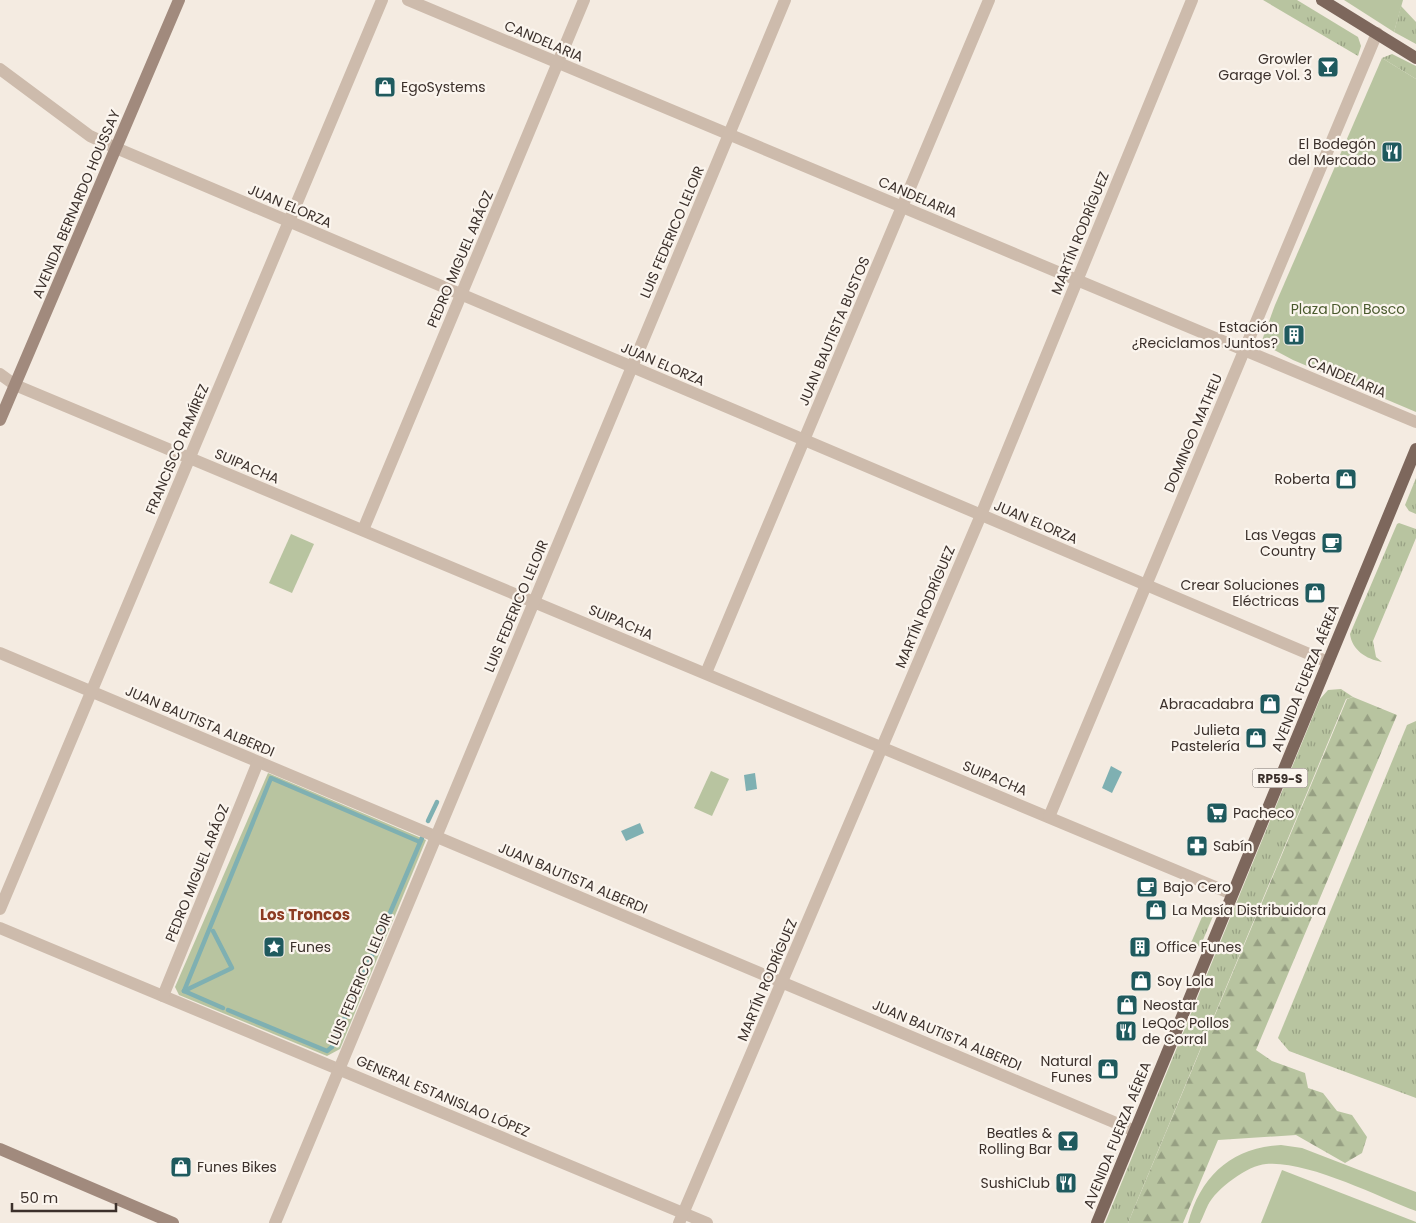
<svg xmlns="http://www.w3.org/2000/svg" width="1416" height="1223" font-family="Poppins,sans-serif">
<style>
.grass{fill:url(#grass-tufts)}
.forest{fill:url(#forest-firs)}
.park{fill:#b8c4a0}
.water{fill:#7fb0b2}
.lines{fill:none;stroke-linecap:round;stroke-linejoin:round}
.stream{stroke:#7fb0b2;stroke-width:4.5}
.minor{stroke:#cdbbac;stroke-width:12}
.tertiary{stroke:#cdbbac;stroke-width:12}
.secondary{stroke:#a18a7d;stroke-width:12}
.primary{stroke:#7d675c;stroke-width:12}
.labels{text-anchor:middle;dominant-baseline:central;stroke-width:4.5;stroke-linejoin:round;paint-order:stroke}
.shield{fill:#fbf5ee;stroke:#756b66;stroke-width:1}
.shield-label{font-size:12px;font-weight:bold;fill:#3b302b}
.street-label{font-size:14px;fill:#3b302b;stroke:#fbf5ee}
.poi-label{font-size:14px;fill:#3b302b;stroke:#fbf5ee;text-anchor:end}
.park-label{font-size:14px;fill:#4a5a2e;stroke:#fbf5ee}
.neighbourhood-label{font-size:15px;font-weight:bold;fill:#8c3b22;stroke:#fbf5ee}
</style>
<defs>
<pattern id="grass-tufts" width="24" height="20" patternUnits="userSpaceOnUse" patternTransform="scale(1.25)"><rect width="24" height="20" fill="#b8c4a0"/><path d="M3 7l-1-3M5 7V3M7 7l1-3M15 17l-1-3M17 17v-4M19 17l1-3" fill="none" stroke="#97a083"/></pattern>
<pattern id="forest-firs" width="22" height="20" patternUnits="userSpaceOnUse" patternTransform="scale(1.25)"><rect width="22" height="20" fill="#b8c4a0"/><path d="M5 1l3.5 6h-7zM16 11l3.5 6h-7z" fill="#97a083"/></pattern>
</defs>
<rect width="100%" height="100%" fill="#f4ebe1"/>
<g class="grass">
<polygon points="1263,0 1297,0 1358,37 1361,46 1358,56"/>
<polygon points="1401,6 1416,22 1416,44 1394,32"/>
<polygon points="1392,54 1416,66 1416,79 1382,58"/>
<polygon points="1416,478 1416,514 1409,511 1405,505"/>
<path d="M1399 523 1416 529V538L1373 641 1376 657 1382 662C1366 659 1352 650 1350 634L1397 524Z"/>
<polygon points="1341,689 1353,697 1346,699 1128,1223 1105,1223 1320,699 1328,690"/>
<polygon points="1416,721 1416,1098 1289,1051 1278,1038 1407,725"/>
<polygon points="1207,905 1216,909 1200,947 1191,943"/>
</g>
<polygon class="forest" points="1353,697 1397,715 1256,1050 1272,1061 1305,1073 1308,1088 1323,1093 1337,1111 1352,1115 1367,1137 1362,1153 1345,1163 1296,1135 1218,1140 1183,1223 1128,1223 1347,699"/>
<g class="park">
<polygon points="1344,0 1403,0 1394,32"/>
<polygon points="1382,58 1416,79 1416,412 1293,360 1261,343 1275,305"/>
<polygon points="291,534 314,544 292,593 269,583"/>
<polygon points="711,771 729,779 712,816 694,808"/>
<polygon points="268,773 426,840 340,1049 327,1056 179,995 175,987"/>
<path d="M1281 1145 1302 1148 1416 1192V1211C1377 1196 1306 1160 1266 1164 1248 1165 1216 1189 1208 1205 1205 1211 1203 1217 1200 1223H1188C1201 1175 1232 1148 1281 1145Z"/>
<polygon points="1282,1170 1416,1222 1416,1223 1261,1223"/>
</g>
<g class="water">
<polygon points="1111,766 1122,772 1112,793 1102,788"/>
<polygon points="755,773 757,789 746,791 744,775"/>
<polygon points="640,823 644,833 626,841 621,831"/>
</g>
<g class="lines">
<g class="stream">
<polyline points="428,821 437,802"/>
<polyline points="378,941 422,838"/>
<polyline points="184,991 271,778 420,842"/>
<polyline points="184,991 232,968 213,931"/>
<polyline points="184,991 223,1008"/>
<polyline points="228,1010 327,1051 332,1047 376,946"/>
</g>
<g class="minor">
<polyline points="408,0 1416,422"/>
<polyline points="0,374 15,385 1232,894"/>
<polyline points="363,530 584,0"/>
<polyline points="0,653 1135,1131"/>
<polyline points="706,673 989,0"/>
<polyline points="1049,817 1377,33"/>
<polyline points="0,909 382,0"/>
<polyline points="0,928 707,1223"/>
<polyline points="163,996 258,762"/>
<polyline points="679,1223 981,515 1192,0"/>
</g>
<g class="tertiary">
<polyline points="0,69 90,136 116,148 1328,662"/>
<polyline points="275,1223 785,0"/>
</g>
<g class="secondary">
<polyline points="0,420 179,0"/>
<polyline points="0,1149 173,1223"/>
</g>
<g class="primary">
<polyline points="1322,0 1416,58"/>
<polyline points="1097,1223 1416,449"/>
</g>
</g>
<defs>
<g id="bar-square" transform="scale(1.125)"><rect x="-9" y="-9" width="18" height="18" rx="4" fill="#1f5a5e" stroke="#fbf5ee"/><path d="M-6-5H6L.8 .8V4.5H3.5V6h-7V4.5H-.8V.8Z" fill="#fff"/></g>
<g id="shop-square" transform="scale(1.125)"><rect x="-9" y="-9" width="18" height="18" rx="4" fill="#1f5a5e" stroke="#fbf5ee"/><path d="M-5-2.5h2.3a2.7 3.5 0 0 1 5.4 0H5L5.5 6h-11ZM-1.5-2.5h3a1.5 2.3 0 0 0-3 0Z" fill="#fff"/></g>
<g id="restaurant-square" transform="scale(1.125)"><rect x="-9" y="-9" width="18" height="18" rx="4" fill="#1f5a5e" stroke="#fbf5ee"/><path d="M-5-6h1v4h1v-4h1v4h1v-4h1v5L-1.5 .5V6h-2V.5L-5-1ZM5-6V6H3V1.5H1.5Q1.5-4 5-6Z" fill="#fff"/></g>
<g id="building-square" transform="scale(1.125)"><rect x="-9" y="-9" width="18" height="18" rx="4" fill="#1f5a5e" stroke="#fbf5ee"/><path d="M-4-6H4V6H1V3H-1V6H-4ZM-2.5-4.3h1.7v1.8h-1.7ZM.8-4.3h1.7v1.8H.8ZM-2.5-1h1.7V.8h-1.7ZM.8-1h1.7V.8H.8Z" fill="#fff"/></g>
<g id="cafe-square" transform="scale(1.125)"><rect x="-9" y="-9" width="18" height="18" rx="4" fill="#1f5a5e" stroke="#fbf5ee"/><path d="M-5.5-4.5H6V0H3Q3 3.5 0 3.5H-2.5Q-5.5 3.5-5.5 0ZM3-3.2v2h1.7v-2ZM-6 4.5H4V6H-6Z" fill="#fff"/></g>
<g id="supermarket-square" transform="scale(1.125)"><rect x="-9" y="-9" width="18" height="18" rx="4" fill="#1f5a5e" stroke="#fbf5ee"/><path d="M-6-5.5h2.5l.6 2H6L4.5 2H-2.5L-4.4-4H-6ZM-1.5 3.2a1.3 1.3 0 1 0 .1 0ZM3 3.2a1.3 1.3 0 1 0 .1 0Z" fill="#fff"/></g>
<g id="pharmacy-square" transform="scale(1.125)"><rect x="-9" y="-9" width="18" height="18" rx="4" fill="#1f5a5e" stroke="#fbf5ee"/><path d="M-2-6h4v4h4v4h-4v4h-4v-4h-4v-4h4Z" fill="#fff"/></g>
<g id="sight-square" transform="scale(1.125)"><rect x="-9" y="-9" width="18" height="18" rx="4" fill="#1f5a5e" stroke="#fbf5ee"/><path d="M0-6L1.8-2.2L6-1.7L2.9 1.2L3.7 5.4L0 3.3L-3.7 5.4L-2.9 1.2L-6-1.7L-1.8-2.2Z" fill="#fff"/></g>
</defs>
<g fill-rule="evenodd">
<use href="#bar-square" x="1328" y="67"/>
<use href="#shop-square" x="385" y="87"/>
<use href="#restaurant-square" x="1392" y="152"/>
<use href="#building-square" x="1294" y="335"/>
<use href="#shop-square" x="1346" y="479"/>
<use href="#cafe-square" x="1332" y="543"/>
<use href="#shop-square" x="1315" y="593"/>
<use href="#shop-square" x="1270" y="704"/>
<use href="#shop-square" x="1256" y="738"/>
<use href="#supermarket-square" x="1217" y="813"/>
<use href="#pharmacy-square" x="1197" y="846"/>
<use href="#cafe-square" x="1147" y="887"/>
<use href="#shop-square" x="1156" y="910"/>
<use href="#sight-square" x="274" y="947"/>
<use href="#building-square" x="1140" y="947"/>
<use href="#shop-square" x="1141" y="981"/>
<use href="#shop-square" x="1127" y="1005"/>
<use href="#restaurant-square" x="1126" y="1031"/>
<use href="#shop-square" x="1108" y="1069"/>
<use href="#bar-square" x="1068" y="1141"/>
<use href="#shop-square" x="181" y="1167"/>
<use href="#restaurant-square" x="1066" y="1183"/>
</g>
<g class="labels">
<rect class="shield" x="1252.5" y="768.5" width="55" height="19" rx="4"/>
<g class="shield-label">
<text x="1280" y="778">RP59-S</text>
</g>
<g class="street-label">
<text transform="translate(544 41) rotate(23)">CANDELARIA</text>
<text transform="translate(918 197) rotate(23)">CANDELARIA</text>
<text transform="translate(76 204) rotate(-67)">AVENIDA BERNARDO HOUSSAY</text>
<text transform="translate(290 206) rotate(23)">JUAN ELORZA</text>
<text transform="translate(672 232) rotate(-67)">LUIS FEDERICO LELOIR</text>
<text transform="translate(1080 233) rotate(-68)">MARTÍN RODRÍGUEZ</text>
<text transform="translate(460 259) rotate(-67)">PEDRO MIGUEL ARÁOZ</text>
<text transform="translate(834 331) rotate(-67)">JUAN BAUTISTA BUSTOS</text>
<text transform="translate(663 364) rotate(23)">JUAN ELORZA</text>
<text transform="translate(1347 377) rotate(23)">CANDELARIA</text>
<text transform="translate(1193 433) rotate(-67)">DOMINGO MATHEU</text>
<text transform="translate(177 449) rotate(-67)">FRANCISCO RAMÍREZ</text>
<text transform="translate(247 466) rotate(23)">SUIPACHA</text>
<text transform="translate(1036 522) rotate(23)">JUAN ELORZA</text>
<text transform="translate(516 606) rotate(-67)">LUIS FEDERICO LELOIR</text>
<text transform="translate(925 607) rotate(-67)">MARTÍN RODRÍGUEZ</text>
<text transform="translate(621 622) rotate(23)">SUIPACHA</text>
<text transform="translate(1305 678) rotate(-68)">AVENIDA FUERZA AÉREA</text>
<text transform="translate(200 721) rotate(23)">JUAN BAUTISTA ALBERDI</text>
<text transform="translate(995 778) rotate(23)">SUIPACHA</text>
<text transform="translate(197 873) rotate(-68)">PEDRO MIGUEL ARÁOZ</text>
<text transform="translate(573 878) rotate(23)">JUAN BAUTISTA ALBERDI</text>
<text transform="translate(360 979) rotate(-67)">LUIS FEDERICO LELOIR</text>
<text transform="translate(767 980) rotate(-67)">MARTÍN RODRÍGUEZ</text>
<text transform="translate(947 1035) rotate(23)">JUAN BAUTISTA ALBERDI</text>
<text transform="translate(443 1096) rotate(23)">GENERAL ESTANISLAO LÓPEZ</text>
<text transform="translate(1117 1135) rotate(-68)">AVENIDA FUERZA AÉREA</text>
</g>
<g class="poi-label">
<text x="1312" y="59">Growler<tspan x="1312" dy="16">Garage Vol. 3</tspan></text>
<text x="401" y="87" text-anchor="start">EgoSystems</text>
<text x="1376" y="144">El Bodegón<tspan x="1376" dy="16">del Mercado</tspan></text>
<text x="1278" y="327">Estación<tspan x="1278" dy="16">¿Reciclamos Juntos?</tspan></text>
<text x="1330" y="479">Roberta</text>
<text x="1316" y="535">Las Vegas<tspan x="1316" dy="16">Country</tspan></text>
<text x="1299" y="585">Crear Soluciones<tspan x="1299" dy="16">Eléctricas</tspan></text>
<text x="1254" y="704">Abracadabra</text>
<text x="1240" y="730">Julieta<tspan x="1240" dy="16">Pastelería</tspan></text>
<text x="1233" y="813" text-anchor="start">Pacheco</text>
<text x="1213" y="846" text-anchor="start">Sabín</text>
<text x="1163" y="887" text-anchor="start">Bajo Cero</text>
<text x="1172" y="910" text-anchor="start">La Masía Distribuidora</text>
<text x="290" y="947" text-anchor="start">Funes</text>
<text x="1156" y="947" text-anchor="start">Office Funes</text>
<text x="1157" y="981" text-anchor="start">Soy Lola</text>
<text x="1143" y="1005" text-anchor="start">Neostar</text>
<text x="1142" y="1023" text-anchor="start">LeQoc Pollos<tspan x="1142" dy="16">de Corral</tspan></text>
<text x="1092" y="1061">Natural<tspan x="1092" dy="16">Funes</tspan></text>
<text x="1052" y="1133">Beatles &amp;<tspan x="1052" dy="16">Rolling Bar</tspan></text>
<text x="197" y="1167" text-anchor="start">Funes Bikes</text>
<text x="1050" y="1183">SushiClub</text>
</g>
<g class="park-label">
<text x="1348" y="309">Plaza Don Bosco</text>
</g>
<g class="neighbourhood-label">
<text x="305" y="914">Los Troncos</text>
</g>
</g>
<path d="M12 1203v8h104v-8" fill="none" stroke="#3b302b" stroke-width="2.5"/>
<text x="20" y="1203" font-size="15" fill="#3b302b" stroke="#fbf5ee" stroke-width="4" paint-order="stroke">50 m</text>
</svg>
